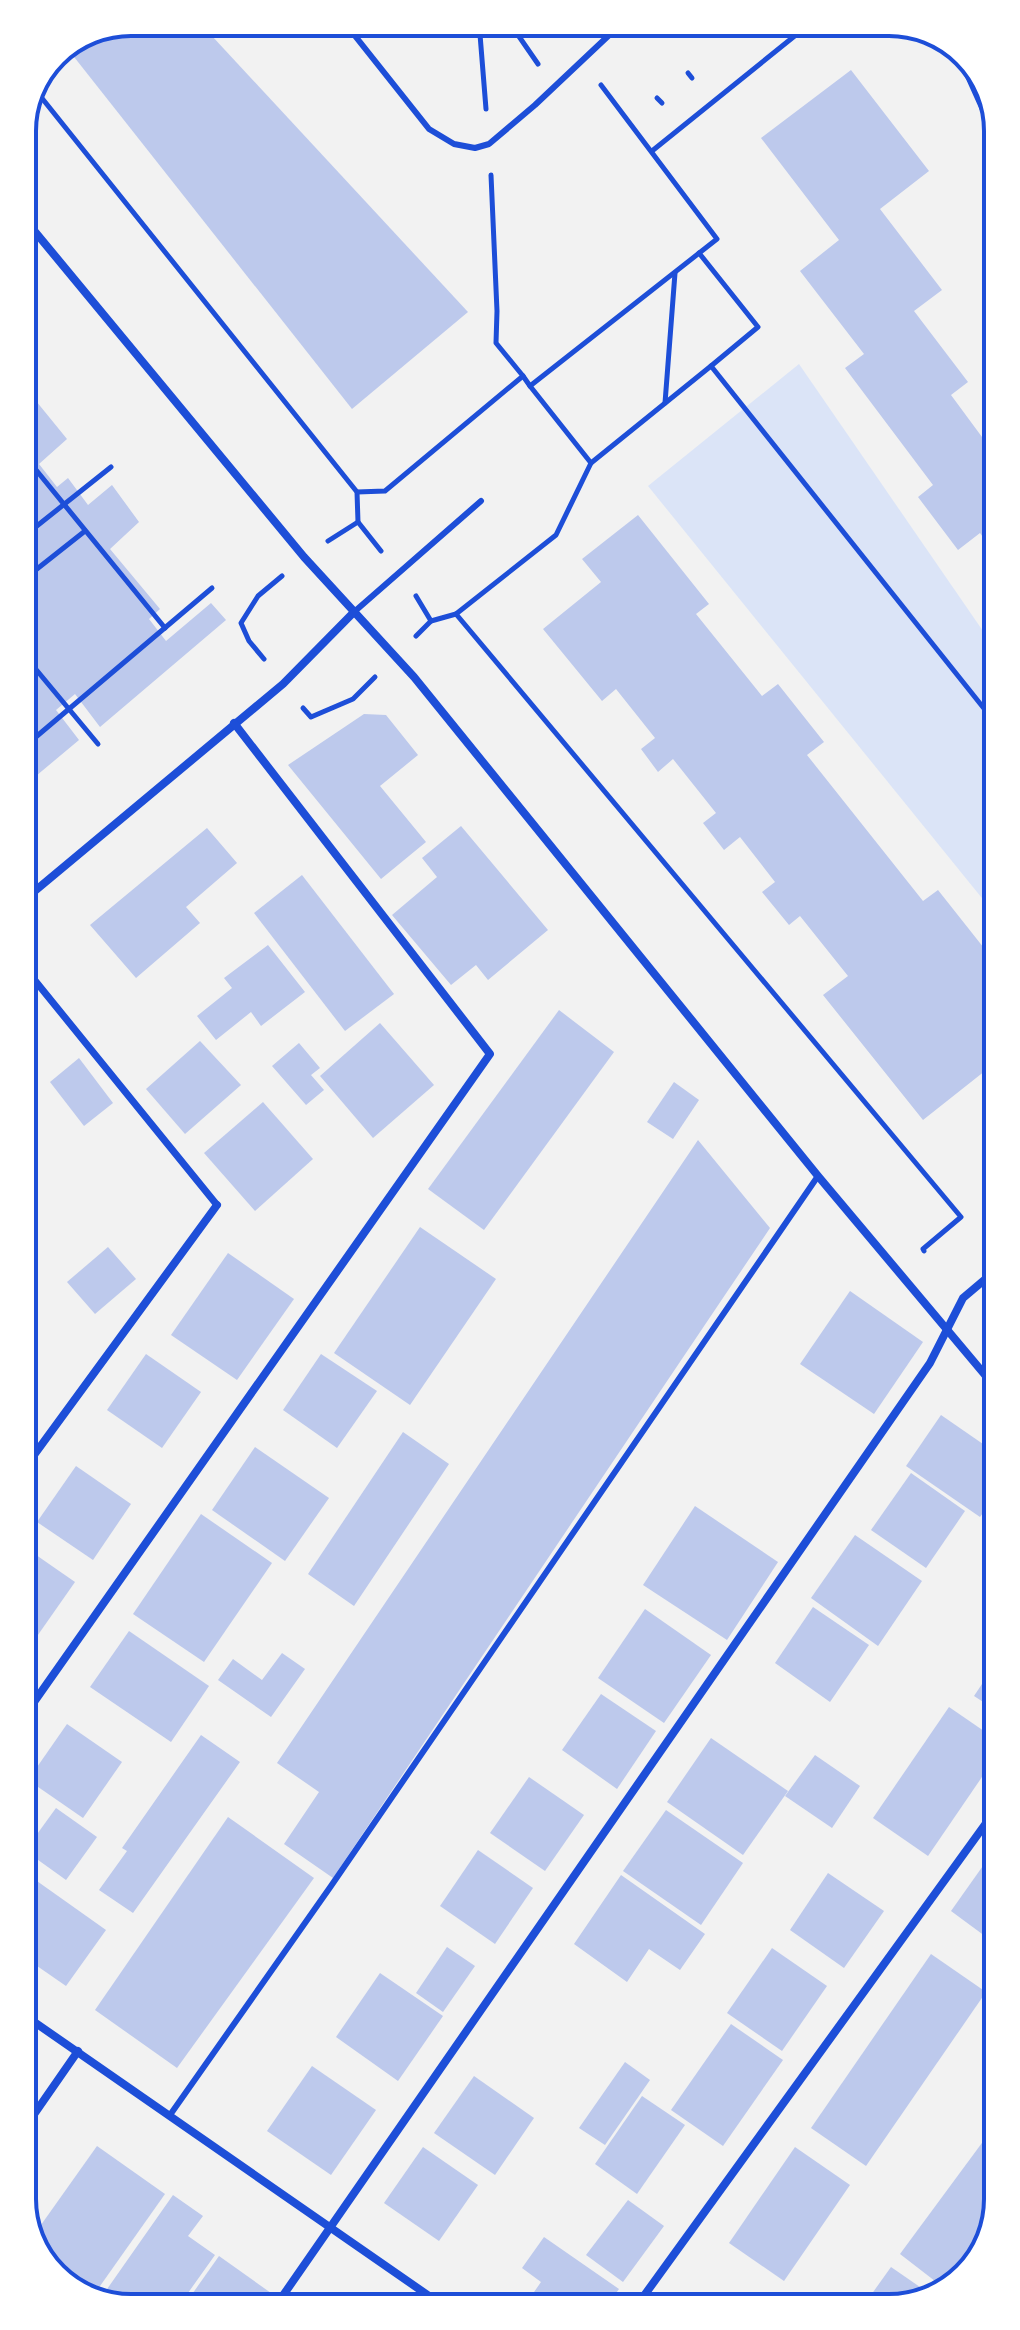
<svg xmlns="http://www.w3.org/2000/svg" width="1020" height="2330" font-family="'Golos Text',sans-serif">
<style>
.green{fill:#dbe4f7}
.building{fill:#bdc9ec}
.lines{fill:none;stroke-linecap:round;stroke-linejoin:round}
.path{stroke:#1d4ed8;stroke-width:5}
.service{stroke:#1d4ed8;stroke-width:6}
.pedestrian{stroke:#1d4ed8;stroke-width:7}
.minor{stroke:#1d4ed8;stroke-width:8}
.rim{fill:none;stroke:#1d4ed8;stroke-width:4}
</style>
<rect width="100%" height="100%" fill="#f2f2f2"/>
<polygon class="green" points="799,364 994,647 994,913 648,486"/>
<g class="building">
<polygon points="131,22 199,22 468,312 352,409 67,48"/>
<polygon points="851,70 929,171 880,209 942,290 914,311 968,382 951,395 982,437 993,428 993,551 980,533 958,550 918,497 933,485 845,368 864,354 800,271 839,240 761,138"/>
<polygon points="23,385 67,439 39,464 57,487 68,478 88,505 112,485 139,522 110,549 160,609 149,619 166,641 211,603 226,620 100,727 75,694 56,710 79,740 24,786"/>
<polygon points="638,515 709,604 696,614 762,696 778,684 824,742 807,755 923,901 938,890 995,962 995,1063 923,1120 823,995 848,976 800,916 789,925 762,892 775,882 740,837 724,850 703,823 716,813 673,759 658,772 641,749 655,738 616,689 602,701 543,629 601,582 582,559"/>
<polygon points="364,714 386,715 418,755 380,786 426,842 381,879 288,765"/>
<polygon points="461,826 548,930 488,980 476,965 451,985 392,915 437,877 422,858"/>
<polygon points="207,828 237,863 186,907 200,923 136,978 90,925"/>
<polygon points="302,875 394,994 345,1031 254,913"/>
<polygon points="268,945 305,992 261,1026 251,1012 216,1040 197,1016 232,988 224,978"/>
<polygon points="559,1010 614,1052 484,1230 428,1189"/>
<polygon points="380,1023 434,1085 373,1138 320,1076"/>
<polygon points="200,1041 241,1085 185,1134 146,1089"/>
<polygon points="299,1043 320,1068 311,1075 324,1090 306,1105 272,1066"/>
<polygon points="79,1058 113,1103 84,1126 50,1082"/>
<polygon points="674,1082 699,1100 673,1139 647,1122"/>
<polygon points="263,1102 313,1159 255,1211 204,1153"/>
<polygon points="698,1140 770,1228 333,1878 284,1844 319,1792 277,1763"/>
<polygon points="420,1227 496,1279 410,1405 334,1353"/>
<polygon points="108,1247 136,1279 95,1314 67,1282"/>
<polygon points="228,1253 294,1299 237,1380 171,1335"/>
<polygon points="850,1291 923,1342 874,1414 800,1364"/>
<polygon points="146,1354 201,1392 162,1448 107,1410"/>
<polygon points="321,1354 377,1391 337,1448 283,1410"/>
<polygon points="941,1415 996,1453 996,1495 980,1517 906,1466"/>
<polygon points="403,1432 449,1464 354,1606 308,1574"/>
<polygon points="255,1447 329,1498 285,1561 212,1510"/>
<polygon points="76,1466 131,1504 93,1560 37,1522"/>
<polygon points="911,1473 965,1511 926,1568 871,1530"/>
<polygon points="695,1506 778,1562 727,1640 643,1585"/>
<polygon points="201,1514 272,1563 204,1662 133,1614"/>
<polygon points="855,1535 922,1581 878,1646 811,1598"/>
<polygon points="26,1548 75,1582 26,1652"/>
<polygon points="996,1606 996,1630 985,1622"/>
<polygon points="813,1607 869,1645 830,1702 775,1663"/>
<polygon points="645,1609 711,1655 664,1723 598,1678"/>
<polygon points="129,1631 209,1686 171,1742 90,1687"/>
<polygon points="282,1653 305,1669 271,1717 218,1680 233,1659 262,1680"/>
<polygon points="996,1663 997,1711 974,1696"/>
<polygon points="601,1694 656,1731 617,1789 562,1750"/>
<polygon points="949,1707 997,1740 997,1755 928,1856 873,1818"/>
<polygon points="67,1724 122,1762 83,1818 28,1780"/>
<polygon points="201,1735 240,1762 133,1913 99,1890 127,1851 122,1848"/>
<polygon points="711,1738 788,1791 743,1855 667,1802"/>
<polygon points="815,1755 860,1786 832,1828 785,1796"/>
<polygon points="529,1777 584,1815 545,1871 490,1833"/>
<polygon points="56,1808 97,1837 66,1880 27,1852 27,1848"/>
<polygon points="666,1810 743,1863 701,1925 623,1871"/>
<polygon points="228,1817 314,1878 177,2068 95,2010"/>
<polygon points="997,1846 997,1936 993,1942 951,1911"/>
<polygon points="478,1850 533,1888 495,1944 440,1906"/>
<polygon points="828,1873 884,1911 844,1968 790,1930"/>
<polygon points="27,1874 106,1930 66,1986 27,1959"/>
<polygon points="621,1875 705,1934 680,1970 649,1949 627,1982 574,1944"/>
<polygon points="447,1947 475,1966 443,2012 416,1993"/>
<polygon points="772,1948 827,1986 782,2051 727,2013"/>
<polygon points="931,1954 986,1992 866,2166 811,2128"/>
<polygon points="380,1973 443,2016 398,2081 336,2037"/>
<polygon points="731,2024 783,2060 723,2146 671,2110"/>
<polygon points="625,2062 650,2080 605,2145 579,2128"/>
<polygon points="312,2066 376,2110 331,2175 267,2131"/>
<polygon points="474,2076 534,2118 495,2175 434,2133"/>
<polygon points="642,2096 685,2125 637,2194 595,2164"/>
<polygon points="990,2132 998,2138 998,2200 977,2262 944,2288 900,2254"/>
<polygon points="97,2146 165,2194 93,2296 64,2285 31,2239"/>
<polygon points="423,2147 478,2185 439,2241 384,2203"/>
<polygon points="795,2147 850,2185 784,2281 729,2243"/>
<polygon points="173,2195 203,2216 188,2236 215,2255 178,2307 127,2308 105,2292"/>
<polygon points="628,2200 664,2226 623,2282 586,2255"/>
<polygon points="544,2237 619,2289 608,2304 525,2305 541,2282 522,2268"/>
<polygon points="219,2256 271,2293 261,2307 183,2307"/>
<polygon points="891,2267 933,2296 925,2302 866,2302"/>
</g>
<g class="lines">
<g class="path">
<polyline points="479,22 486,109"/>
<polyline points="509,22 538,64"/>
<polyline points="953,44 992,131"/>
<polyline points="688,73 692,78"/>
<polyline points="37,92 357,492 358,522 381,551"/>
<polyline points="657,98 662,103"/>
<polyline points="652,151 812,22"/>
<polyline points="699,253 758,327 711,366"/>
<polyline points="523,376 530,386 717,239 601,85"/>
<polyline points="665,403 675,273"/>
<polyline points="23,454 165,628"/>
<polyline points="591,463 711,366 994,721"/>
<polyline points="357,492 385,491 523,376 496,343 497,311 491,175"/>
<polyline points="23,537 111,467"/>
<polyline points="328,541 358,522"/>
<polyline points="23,580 85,531"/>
<polyline points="416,596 431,621"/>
<polyline points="456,614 556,535 591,463 530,386"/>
<polyline points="416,636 431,621 456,614 961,1217 923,1249 924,1251"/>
<polyline points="24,655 98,744"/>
<polyline points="264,659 249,641 241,623 258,596 282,576"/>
<polyline points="303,708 311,717 353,699 375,677"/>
<polyline points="24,747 212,588"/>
</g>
<g class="service">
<polyline points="344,22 429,129 454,144 475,148 489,144 535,105 623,22"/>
<polyline points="354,612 481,501"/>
<polyline points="170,2115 331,1886 818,1176"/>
</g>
<polyline class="pedestrian" points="24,967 217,1205"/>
<g class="minor">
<polyline points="22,216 304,557 414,677 818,1176 996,1388"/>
<polyline points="24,900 283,684 354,612"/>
<polyline points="26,1466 217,1205"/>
<polyline points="27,1712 490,1054 234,723"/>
<polyline points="27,2017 442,2305"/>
<polyline points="28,2123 78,2051"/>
<polyline points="638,2304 997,1808"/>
<polyline points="275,2307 930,1363 963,1298 995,1271"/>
</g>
</g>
<path d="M0 0H1020V2330H0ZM131 36H889A95 95 0 0 1 984 131V2199A95 95 0 0 1 889 2294H131A95 95 0 0 1 36 2199V131A95 95 0 0 1 131 36Z" fill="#fff" fill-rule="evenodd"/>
<path class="rim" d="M131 36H889A95 95 0 0 1 984 131V2199A95 95 0 0 1 889 2294H131A95 95 0 0 1 36 2199V131A95 95 0 0 1 131 36Z"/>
</svg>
